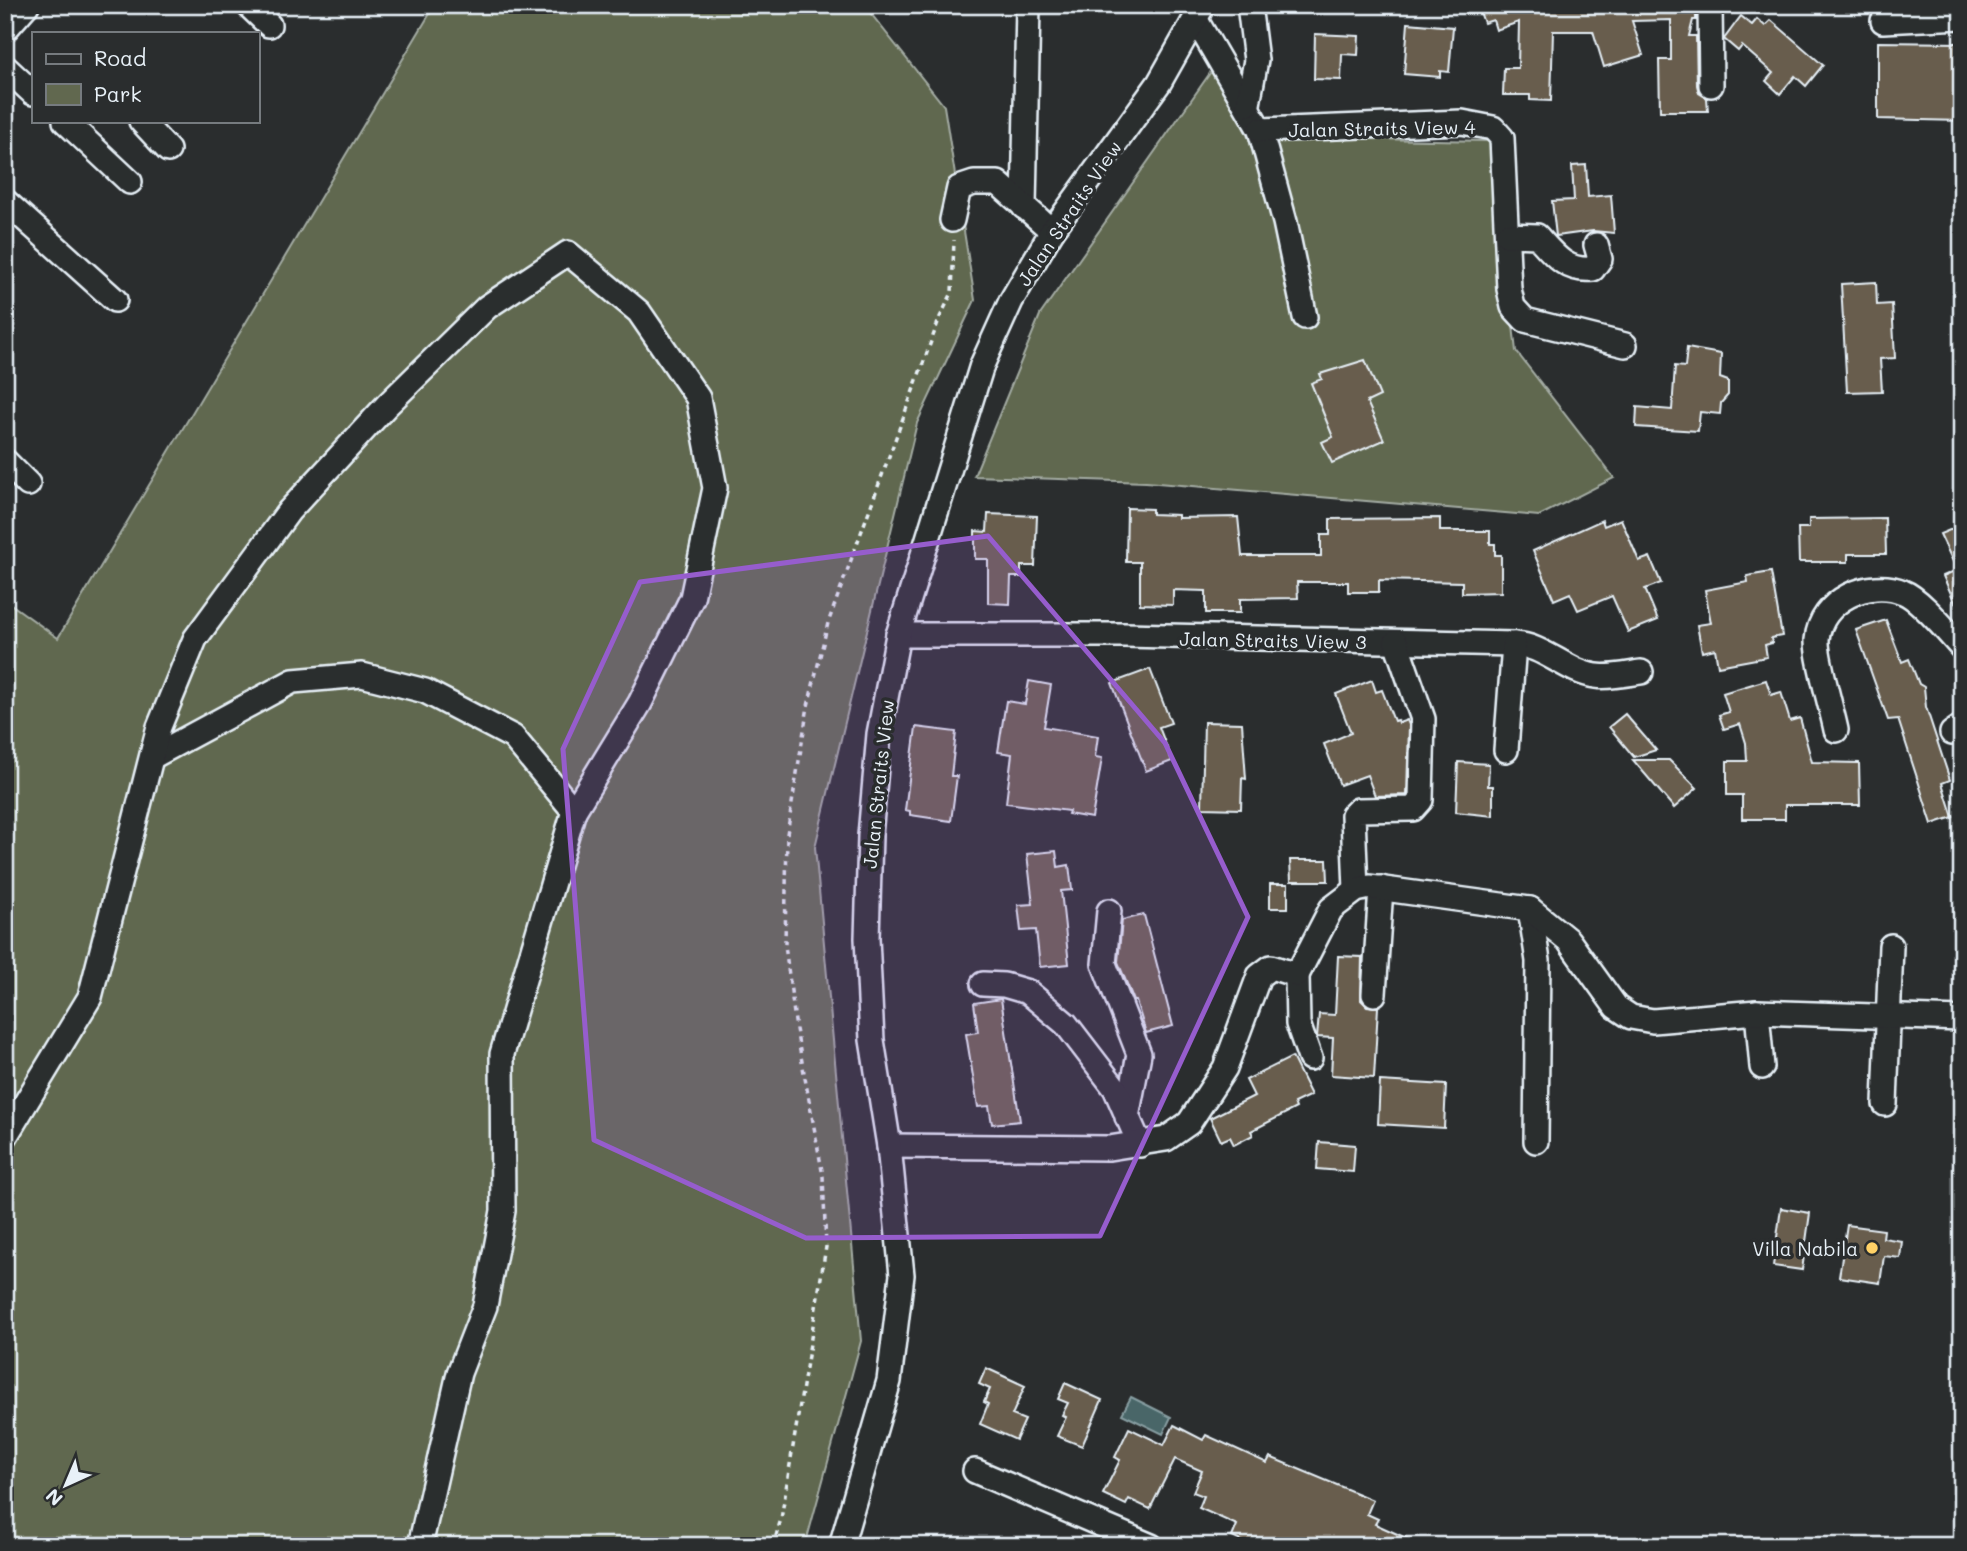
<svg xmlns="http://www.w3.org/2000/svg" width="1967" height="1551" font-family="Mali,sans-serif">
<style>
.green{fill:#61684f;stroke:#a4aca4;stroke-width:2}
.water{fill:#486668;stroke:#889ea2;stroke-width:2}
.building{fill:#675d4e;stroke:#e8f1f8;stroke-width:2}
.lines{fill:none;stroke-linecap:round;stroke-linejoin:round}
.minor-casing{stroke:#e8f1f8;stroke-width:28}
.path{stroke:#e8f1f8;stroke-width:3.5;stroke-dasharray:5 5;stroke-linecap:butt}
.minor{stroke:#2a2d2e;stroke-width:23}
.marked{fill:#965dcd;fill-opacity:0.2;stroke:#965dcd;stroke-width:5;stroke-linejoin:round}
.poi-dot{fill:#ffd166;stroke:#2a2d2e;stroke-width:2.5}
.labels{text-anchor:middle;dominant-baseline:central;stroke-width:7;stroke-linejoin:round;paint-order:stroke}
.street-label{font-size:19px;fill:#e8f1f8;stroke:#2a2d2e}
.poi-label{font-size:19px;fill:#e8f1f8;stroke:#2a2d2e;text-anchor:end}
</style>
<rect width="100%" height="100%" fill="#2a2d2e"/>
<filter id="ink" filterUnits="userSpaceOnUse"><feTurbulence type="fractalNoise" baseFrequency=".0143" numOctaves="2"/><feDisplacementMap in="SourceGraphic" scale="14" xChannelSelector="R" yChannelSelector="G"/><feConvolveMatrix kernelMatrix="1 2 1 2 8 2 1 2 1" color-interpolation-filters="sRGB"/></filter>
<g filter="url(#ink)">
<g class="green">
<polygon points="435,5 864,5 944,106 975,300 917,423 815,847 861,1341 805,1546 5,1546 5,600 58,638"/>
<polygon points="1215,66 1248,137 1491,141 1516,351 1614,478 1539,516 1146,482 974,476 1040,315"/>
</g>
<polygon class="water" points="1131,1397 1171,1417 1163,1434 1122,1414"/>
<g class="building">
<polygon points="1487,5 1696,5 1696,20 1693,20 1689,36 1696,36 1697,85 1699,93 1707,98 1708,111 1660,111 1659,60 1671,60 1671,20 1632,21 1643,55 1604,67 1593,31 1553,31 1551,101 1530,100 1530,95 1503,95 1504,68 1518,68 1519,22 1496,30 1493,20 1484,23 1479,9"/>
<polygon points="1741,16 1752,25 1757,19 1765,26 1771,20 1823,65 1806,86 1795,76 1780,94 1766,81 1773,73 1742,46 1738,51 1724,39"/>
<polygon points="1408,23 1453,27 1449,72 1440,71 1440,77 1404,74"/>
<polygon points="1315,34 1359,36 1358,55 1342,54 1341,80 1314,79"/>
<polygon points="1878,42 1962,43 1962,121 1878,119"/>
<polygon points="1586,165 1588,197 1611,195 1614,233 1593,231 1556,236 1552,201 1574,200 1572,166"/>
<polygon points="1876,282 1877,305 1892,304 1895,358 1880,359 1882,391 1847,392 1841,284"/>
<polygon points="1687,348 1721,354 1720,378 1728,381 1728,395 1721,403 1720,414 1700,412 1698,431 1636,427 1637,407 1672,410 1675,366 1685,367"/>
<polygon points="1365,360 1380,396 1367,402 1384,440 1332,463 1322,442 1333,437 1311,383 1322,379 1320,374"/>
<polygon points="1127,508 1152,509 1152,514 1178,515 1178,518 1238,517 1242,556 1321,556 1321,535 1330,535 1330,519 1440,518 1440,531 1490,531 1490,544 1495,544 1495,555 1501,555 1501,592 1462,593 1462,582 1379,580 1379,592 1348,592 1348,582 1297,582 1298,598 1240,599 1240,613 1206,613 1206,591 1173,590 1173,605 1140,604 1140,562 1126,562"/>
<polygon points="988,514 1037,516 1035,566 1021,566 1021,577 1011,577 1010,604 988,603 988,559 975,559 975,531 987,532"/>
<polygon points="1885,518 1886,554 1848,554 1848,562 1799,562 1798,528 1809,528 1809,519"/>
<polygon points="1621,519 1639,561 1650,557 1661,583 1645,589 1658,620 1628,632 1612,596 1578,610 1570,593 1554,600 1533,551 1602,520 1604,526"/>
<polygon points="1962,525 1962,618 1943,576 1957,570 1940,534"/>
<polygon points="1771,572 1782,636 1771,638 1772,643 1765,645 1767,657 1718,666 1715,649 1702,652 1697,625 1711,623 1705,590 1748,582 1747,576"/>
<polygon points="1886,620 1902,662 1909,659 1919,684 1924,687 1926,707 1950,780 1942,783 1953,817 1932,824 1898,719 1888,720 1856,630"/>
<polygon points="1150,669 1171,723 1159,727 1172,761 1146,771 1112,683"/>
<polygon points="1372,680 1376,692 1382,690 1394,721 1398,720 1399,723 1407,720 1409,725 1407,795 1375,796 1367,775 1340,785 1324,744 1351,733 1336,694"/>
<polygon points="1766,680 1771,695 1781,692 1790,721 1800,718 1812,762 1859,763 1860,805 1785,805 1785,819 1742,819 1742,795 1727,795 1727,761 1747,761 1746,743 1740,724 1724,729 1719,715 1729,712 1723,693"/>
<polygon points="1029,681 1051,685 1044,727 1098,736 1095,757 1102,758 1092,818 1068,814 1069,811 1006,803 1012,754 998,752 1006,701 1025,704"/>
<polygon points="1625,714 1656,750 1634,757 1609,727"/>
<polygon points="1204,722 1242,723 1246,779 1242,778 1241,809 1202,808"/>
<polygon points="916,727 956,732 951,776 957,776 951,821 910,815 910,811 905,810"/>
<polygon points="1633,760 1669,760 1697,788 1674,808"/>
<polygon points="1458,762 1489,764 1488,786 1493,786 1493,816 1456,812"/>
<polygon points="1056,851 1058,867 1069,865 1072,890 1061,891 1069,964 1040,967 1036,930 1021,931 1018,905 1033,904 1027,854"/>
<polygon points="1290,860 1327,860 1328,881 1291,881"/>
<rect x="1270" y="884" width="18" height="24"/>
<polygon points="1144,915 1173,1026 1146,1033 1136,1001 1134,1001 1118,962 1122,920"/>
<polygon points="1338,956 1362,957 1361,1000 1367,1006 1378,1007 1374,1078 1331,1075 1333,1038 1317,1037 1319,1014 1335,1015"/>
<polygon points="1001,999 1020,1121 992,1124 989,1106 978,1107 966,1034 978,1032 974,1003"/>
<polygon points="1292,1057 1311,1095 1294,1103 1296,1108 1251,1131 1253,1135 1234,1145 1230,1137 1221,1141 1210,1118 1254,1096 1246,1080"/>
<polygon points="1380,1081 1446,1085 1444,1128 1378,1124"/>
<polygon points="1319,1142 1355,1145 1353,1172 1317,1169"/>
<polygon points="1781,1208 1810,1213 1802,1270 1773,1266"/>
<polygon points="1847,1225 1884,1230 1883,1238 1902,1241 1900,1258 1884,1256 1880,1283 1839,1277"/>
<polygon points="986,1368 1025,1386 1012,1415 1025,1420 1016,1440 980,1424 988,1404 984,1402 990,1389 979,1384"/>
<polygon points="1065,1383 1102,1400 1082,1446 1057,1436 1066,1417 1062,1415 1068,1403 1058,1399"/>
<polygon points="1174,1425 1203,1440 1206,1435 1267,1463 1270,1457 1373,1500 1367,1514 1378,1519 1375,1524 1424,1546 1252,1546 1232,1537 1237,1525 1199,1508 1204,1496 1193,1492 1202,1471 1175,1459 1150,1509 1129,1499 1126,1505 1103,1494 1120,1460 1115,1457 1129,1428 1164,1445"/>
</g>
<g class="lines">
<g class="minor-casing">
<g id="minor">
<polyline points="248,5 269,25"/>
<polyline points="1710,5 1711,85"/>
<polyline points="1196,20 1260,130 1285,222 1305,317"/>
<polyline points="1883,21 1962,17"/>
<polyline points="5,30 27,5"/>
<polyline points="5,67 33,93"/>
<polyline points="1248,104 1256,60 1249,5"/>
<polyline points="65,121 130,182"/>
<polyline points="141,121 168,150"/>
<polyline points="1260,130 1462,122 1493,128 1502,138 1509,289 1513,307 1525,320 1625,345"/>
<polyline points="5,201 115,300"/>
<polyline points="1024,207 1028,5"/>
<polyline points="952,220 959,188 974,183 998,183 1052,231"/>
<path d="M1507 235 1537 236C1554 255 1566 272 1593 269L1600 259 1596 245"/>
<polyline points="5,461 28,484"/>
<path d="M898 635H1124L1514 644C1544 645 1566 672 1596 676 1610 678 1627 674 1641 672"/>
<path d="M1836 730C1832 710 1816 656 1817 640 1820 600 1869 578 1903 592 1920 598 1948 633 1962 648"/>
<polyline points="1952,733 1962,726"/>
<polyline points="1506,750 1514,644"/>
<polyline points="152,757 293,681 362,675 425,691 513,737 574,811"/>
<polyline points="1356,890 1353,815 1358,810 1413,809 1421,800 1423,719 1396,642"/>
<polyline points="1530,909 1538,961 1536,1141"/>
<polyline points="1109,911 1104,964 1139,1054 1127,1117"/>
<polyline points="1297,975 1298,1024 1310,1058"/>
<polyline points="983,984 1004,985 1028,992 1066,1024 1115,1088 1140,1145"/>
<polyline points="1374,994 1381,888"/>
<polyline points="1757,1012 1762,1067"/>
<polyline points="1885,1104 1891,946"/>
<polyline points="5,1137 90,997 159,727 195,639 289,511 387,405 487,307 568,253 639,312 698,398 715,488 692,598 640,703 574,811 502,1054 503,1211 485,1306 459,1373 420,1546"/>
<polyline points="889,1146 1109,1148 1166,1139 1189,1123 1225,1068 1259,976 1271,967 1297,975 1331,909 1356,890 1370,887 1530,909 1568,940 1616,1007 1631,1017 1653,1021 1757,1012 1962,1019"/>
<polyline points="975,1471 1151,1546"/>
<polyline points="841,1546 889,1381 902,1275 889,1146 872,1040 867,938 870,836 879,734 898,635 982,365 1011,301 1052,231 1159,83 1203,5"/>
</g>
</g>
<polyline class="path" points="773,1546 781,1519 826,1247 823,1176 796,1029 785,945 787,834 808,706 828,623 940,317 952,293 954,240"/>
<use href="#minor" class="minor"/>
</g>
</g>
<path class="marked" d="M988 536 1165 743 1248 917 1100 1236 806 1238 594 1140 563 749 640 582Z"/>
<circle class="poi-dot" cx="1872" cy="1248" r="7"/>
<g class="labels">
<g class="street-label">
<text transform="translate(1382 128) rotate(-1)">Jalan Straits View 4</text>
<text transform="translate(1069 213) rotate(-56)">Jalan Straits View</text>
<text transform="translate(1273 640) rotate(1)">Jalan Straits View 3</text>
<text transform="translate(878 784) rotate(-84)">Jalan Straits View</text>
</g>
<g class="poi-label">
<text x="1858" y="1248">Villa Nabila</text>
</g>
</g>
<rect width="1967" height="1551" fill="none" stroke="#2a2d2e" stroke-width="28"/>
<rect x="14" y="14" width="1939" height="1523" fill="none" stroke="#e8f1f8" stroke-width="2.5" filter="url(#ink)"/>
<rect x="32" y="32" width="228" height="91" fill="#2a2d2e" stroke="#767b7f" stroke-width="2"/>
<rect x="46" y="54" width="35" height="10" fill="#2a2d2e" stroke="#767b7f" stroke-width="2"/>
<text x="94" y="66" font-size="21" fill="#e8f1f8">Road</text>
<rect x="46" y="84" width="35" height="21" fill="#61684f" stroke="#767b7f" stroke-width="2"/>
<text x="94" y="102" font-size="21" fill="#e8f1f8">Park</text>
<g transform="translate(66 1485) rotate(224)" stroke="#2a2d2e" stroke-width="5" paint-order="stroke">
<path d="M0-5L12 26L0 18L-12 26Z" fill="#e8f1f8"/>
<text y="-10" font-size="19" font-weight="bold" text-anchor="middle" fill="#e8f1f8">N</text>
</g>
</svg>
